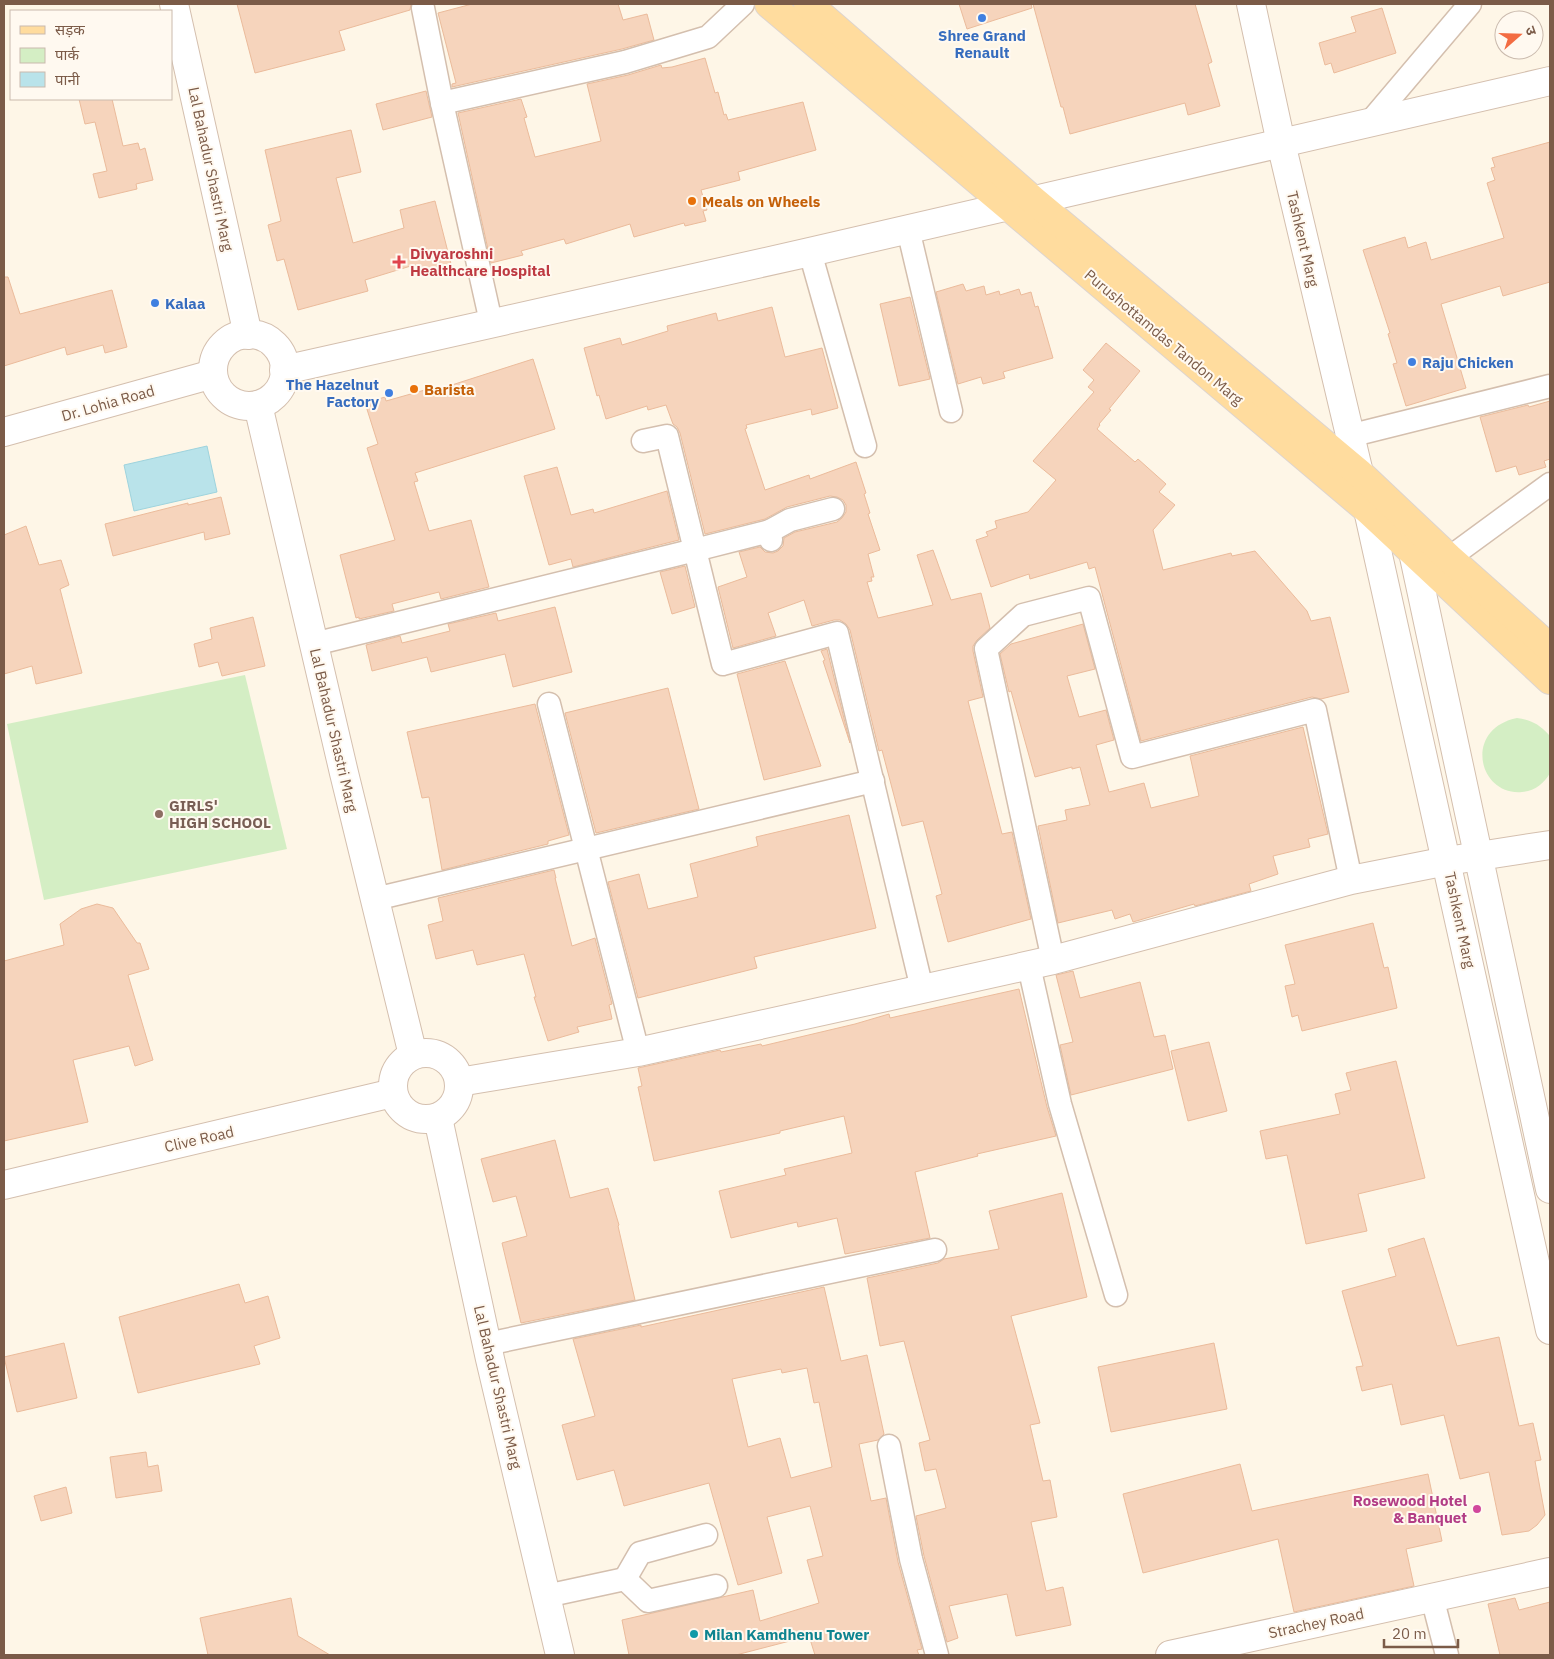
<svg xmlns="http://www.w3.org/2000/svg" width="1554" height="1659" font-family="'IBM Plex Sans','Noto Sans Devanagari',sans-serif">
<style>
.green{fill:#d4eec4}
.water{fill:#b9e3ea;stroke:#9ed3dd}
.building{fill:#f6d4bc;stroke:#ebbb9b;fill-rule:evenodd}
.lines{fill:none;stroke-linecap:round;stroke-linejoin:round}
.minor-casing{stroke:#d4bfae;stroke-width:25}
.tertiary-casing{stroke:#d4bfae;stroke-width:30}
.primary-casing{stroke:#ddd4cf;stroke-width:30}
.minor{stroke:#fff;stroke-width:22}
.tertiary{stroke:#fff;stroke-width:28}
.primary{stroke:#ffdc9e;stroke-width:28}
.shop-dot{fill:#3f7fe0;stroke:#fff9f0;stroke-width:2}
.food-dot{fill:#e8710a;stroke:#fff9f0;stroke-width:2}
.health-dot{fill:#e0444e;stroke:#fff9f0;stroke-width:2}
.education-dot{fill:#8d6e63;stroke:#fff9f0;stroke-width:2}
.hotel-dot{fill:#d1479c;stroke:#fff9f0;stroke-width:2}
.culture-dot{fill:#0f9aa8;stroke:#fff9f0;stroke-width:2}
.labels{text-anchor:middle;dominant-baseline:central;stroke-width:4;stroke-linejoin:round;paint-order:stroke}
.shop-label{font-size:15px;font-weight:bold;fill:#366cbe;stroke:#fff9f0;text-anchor:start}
.street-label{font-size:15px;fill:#7b5b48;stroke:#fff9f0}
.food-label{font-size:15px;font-weight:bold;fill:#c56008;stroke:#fff9f0;text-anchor:start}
.health-label{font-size:15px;font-weight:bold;fill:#be3a42;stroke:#fff9f0;text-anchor:start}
.education-label{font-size:15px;font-weight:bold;fill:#785e54;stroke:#fff9f0;text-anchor:start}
.hotel-label{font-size:15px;font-weight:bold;fill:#b23c85;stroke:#fff9f0;text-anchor:end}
.culture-label{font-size:15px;font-weight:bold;fill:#0d838f;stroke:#fff9f0;text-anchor:start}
</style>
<rect width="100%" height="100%" fill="#fef6e7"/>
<g class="green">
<polygon points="245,675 287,849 44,900 7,724"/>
<path d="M1517 718C1531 720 1539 724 1549 735L1550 773C1544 784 1534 791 1522 792 1478 796 1463 729 1517 718Z"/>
</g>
<polygon class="water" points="207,446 217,492 134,511 124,465"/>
<g class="building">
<polygon points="237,4 411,4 410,10 339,31 345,50 255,73"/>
<polygon points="472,4 618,4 623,20 647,14 654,40 622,49 452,87 452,84 456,83 438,13"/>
<polygon points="959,4 1031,4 1032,8 967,29"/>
<polygon points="1033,4 1195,4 1212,62 1208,64 1220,106 1188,115 1185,103 1070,134 1063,107 1061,107"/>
<polygon points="1382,8 1396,53 1334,73 1331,63 1325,65 1319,43 1356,32 1351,17"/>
<polygon points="705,58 715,93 718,92 724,115 726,114 728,120 803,102 816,150 738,172 740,180 701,190 707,210 703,211 706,221 685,226 684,223 634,237 630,224 566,244 564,239 521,251 523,255 491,263 458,113 521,99 527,117 524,118 535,157 601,141 587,84 628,75 661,65 662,68 672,67"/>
<polygon points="426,91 432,117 383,130 376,104"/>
<polygon points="79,99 112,99 123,146 138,143 140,150 145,148 153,180 136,184 137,189 99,198 93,174 107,171 95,122 85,124"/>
<polygon points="351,130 361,172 336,178 353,243 404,228 400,210 435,201 451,264 416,273 414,265 365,280 368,291 298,310 284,259 277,261 268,225 281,221 265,150"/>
<polygon points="1550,142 1550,282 1503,296 1500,286 1441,304 1466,388 1406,406 1393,364 1397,363 1388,334 1390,333 1363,250 1405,237 1408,248 1426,242 1431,260 1504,238 1487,183 1495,180 1491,168 1495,167 1492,158"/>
<polygon points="4,277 8,277 20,314 112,290 127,347 105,353 103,345 67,355 65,347 4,366"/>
<polygon points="963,284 966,291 984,286 986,295 999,291 1000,295 1019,289 1021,295 1031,292 1035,307 1038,306 1053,358 1003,372 1005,378 983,384 981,377 958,384 936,292"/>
<polygon points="910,297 930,379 899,386 880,304"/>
<polygon points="772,307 785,357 822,348 838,408 812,415 811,409 746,425 747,428 745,429 765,490 809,475 810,479 856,462 866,493 864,494 870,513 868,514 880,550 868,554 874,577 871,577 872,581 867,582 878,618 933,605 917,555 933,550 951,600 981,593 990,628 977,640 973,646 973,651 983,697 968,701 1002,834 1012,832 1031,919 948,942 936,896 942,894 923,821 902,826 882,750 879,751 850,630 846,624 840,620 834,620 812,626 804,600 768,613 776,636 733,648 718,587 747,577 739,552 760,547 765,552 773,553 778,551 783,546 784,538 795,532 837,522 842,518 846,512 846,505 843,500 837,497 830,496 787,507 765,519 705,534 680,433 677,427 673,424 666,405 648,410 647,406 606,419 599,395 597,396 584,348 620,338 622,345 668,331 667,326 716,313 718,321"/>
<polygon points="1106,343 1140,371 1109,409 1111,410 1099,424 1100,425 1097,429 1135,462 1138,459 1166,484 1159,492 1175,505 1153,530 1163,570 1231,553 1232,556 1255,551 1307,611 1311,621 1330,617 1349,692 1321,699 1312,697 1141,741 1095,567 1089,569 1087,562 1030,579 1029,574 991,587 976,540 988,536 986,532 997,528 995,521 1028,512 1056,480 1033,461 1094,392 1088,387 1094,380 1083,370"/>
<polygon points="533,359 555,429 415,473 418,481 414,482 429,531 471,520 489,587 441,599 439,592 392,604 394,611 359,619 359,617 356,618 340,555 395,540 367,448 378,444 365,403 385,397 386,401 432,388 433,391"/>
<polygon points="1550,401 1550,459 1544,461 1546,467 1519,475 1516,466 1496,472 1480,417 1528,405 1529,407"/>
<polygon points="557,467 571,515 593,509 594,513 667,491 679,540 573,567 571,559 549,565 524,476"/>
<polygon points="221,497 230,534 205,540 204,532 113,556 105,524 188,503 188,505"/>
<polygon points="26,526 39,565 61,560 69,585 60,589 82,673 36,684 32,666 4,674 4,535"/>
<polygon points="685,566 695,607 672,614 660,572"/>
<polygon points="555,607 572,672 513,687 505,654 431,672 427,657 372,671 366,645 400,636 402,643 450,631 448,624 496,613 498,621"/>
<polygon points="253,617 265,666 222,676 218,662 199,667 194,644 212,639 210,628"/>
<polygon points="1083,624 1095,669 1067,676 1079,717 1106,710 1114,740 1096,745 1109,792 1144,783 1151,808 1199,796 1190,756 1303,727 1328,834 1308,839 1310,847 1273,856 1278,874 1249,884 1251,891 1195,906 1194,904 1133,922 1130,914 1115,919 1112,910 1058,923 1038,826 1067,820 1065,810 1090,805 1080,767 1072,769 1072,767 1035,777 1011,691 1009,692 1000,654 1011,644"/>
<polygon points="827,649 850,743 823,661 825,660 821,651"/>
<polygon points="785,661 821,766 764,780 737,674"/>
<polygon points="668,688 699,809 596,833 565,713"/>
<polygon points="535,704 569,835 548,841 548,844 442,870 429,797 422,798 407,732"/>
<polygon points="849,815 876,928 754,957 757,968 638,998 608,882 639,874 648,909 698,897 690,864 758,846 756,837"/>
<polygon points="554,870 556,878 555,878 572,946 595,938 612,1004 609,1005 612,1019 577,1027 579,1032 548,1041 534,997 536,997 524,954 477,965 473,950 436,959 428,925 443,921 438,898"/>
<polygon points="97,904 113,908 137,943 140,943 149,969 128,975 153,1060 135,1066 129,1046 73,1060 88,1122 4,1141 4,961 64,945 60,924 81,909"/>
<polygon points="1373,923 1384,968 1388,967 1397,1008 1302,1031 1298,1015 1292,1017 1285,986 1295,984 1285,945"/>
<polygon points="1073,971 1080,998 1140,982 1154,1037 1165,1035 1173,1069 1071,1095 1060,1045 1073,1042 1056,975"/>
<polygon points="1019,989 1047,1107 1056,1136 977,1154 978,1156 915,1172 930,1238 845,1254 837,1218 798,1227 797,1222 731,1238 719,1191 786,1175 784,1169 852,1153 844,1116 780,1131 780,1133 654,1161 638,1087 642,1086 638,1068 720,1050 721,1052 761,1044 762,1046 855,1024 889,1014 890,1018"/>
<polygon points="1209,1042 1227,1111 1188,1121 1171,1051"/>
<polygon points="1396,1061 1425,1178 1358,1194 1367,1231 1306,1244 1287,1155 1266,1159 1260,1131 1340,1114 1335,1094 1351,1090 1346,1073"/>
<polygon points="555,1140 570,1198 608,1188 619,1225 618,1226 635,1300 521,1323 502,1243 527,1236 516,1196 493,1202 481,1159"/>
<polygon points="1062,1193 1087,1297 1011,1316 1040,1423 1030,1425 1043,1481 1050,1480 1057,1517 1031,1522 1046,1591 1063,1587 1071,1625 1016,1636 1007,1594 949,1606 958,1638 947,1642 924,1556 916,1516 946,1508 936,1469 925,1471 919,1443 930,1440 904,1341 880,1346 867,1278 938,1263 944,1259 999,1249 989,1211"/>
<polygon points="1424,1238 1457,1346 1499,1337 1519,1426 1533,1423 1541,1460 1535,1461 1545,1515 1537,1525 1529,1531 1502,1535 1489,1472 1460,1479 1444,1415 1401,1425 1392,1384 1362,1391 1356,1367 1363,1366 1342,1291 1396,1276 1388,1249"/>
<polygon points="239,1284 245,1303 268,1296 280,1338 254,1346 260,1364 138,1393 119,1317"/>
<path d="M824 1287 841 1361 867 1355 884 1434 878 1440 859 1444 871 1501 886 1498 898 1562 922 1649 917 1650 919 1655H815L809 1636 736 1655H629L622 1620 753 1590 760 1621 819 1603 807 1560 823 1556 810 1506 767 1517 782 1573 738 1585 709 1483 624 1506 614 1470 577 1480 562 1425 595 1416 573 1339 641 1325V1327ZM807 1368 814 1403 819 1402 832 1467 791 1478 780 1438 748 1447 732 1379 781 1369 782 1373Z"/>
<polygon points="64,1343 77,1398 17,1412 4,1357"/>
<polygon points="1214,1343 1227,1409 1111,1432 1098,1367"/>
<polygon points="146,1452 148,1467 158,1465 162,1491 116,1498 110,1457"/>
<polygon points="1240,1464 1252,1511 1428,1474 1442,1541 1406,1549 1414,1586 1294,1612 1278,1539 1143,1573 1123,1494"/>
<polygon points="66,1487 72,1513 41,1521 34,1496"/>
<polygon points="291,1598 298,1636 330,1655 208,1655 200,1618"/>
<polygon points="1515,1598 1519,1610 1550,1602 1550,1655 1500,1655 1488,1604"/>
</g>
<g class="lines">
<g class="minor-casing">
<g id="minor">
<polyline points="423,8 442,103 491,322"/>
<polyline points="442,103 625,62 708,37 743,4"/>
<polyline points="1370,122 1470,4"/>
<polyline points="908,229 951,411"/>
<polyline points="810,252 865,446"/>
<polyline points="1349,436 1550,386"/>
<polyline points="643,441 667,436 695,550 770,531 771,540"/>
<polyline points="770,531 790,520 833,509"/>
<polyline points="1449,558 1550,484"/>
<polyline points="314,644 695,550 723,664 837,633 922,989"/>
<polyline points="549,704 638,1052"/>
<polyline points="375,899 873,781"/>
<polyline points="1053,960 986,649 1023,615 1089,598 1132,757 1315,710 1351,880"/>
<polyline points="1029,966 1060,1104 1116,1295"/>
<polyline points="487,1344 935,1250"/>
<polyline points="889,1446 911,1559 937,1655"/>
<polyline points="625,1579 640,1553 706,1535"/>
<polyline points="546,1596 625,1579 648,1601 716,1586"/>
<polyline points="1432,1597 1447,1655"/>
</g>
</g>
<g class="tertiary-casing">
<g id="tertiary">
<polyline points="174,4 248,335"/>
<polyline points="1251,4 1281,143 1359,473"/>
<circle cx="249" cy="370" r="36"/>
<polyline points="284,370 810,252 1550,81"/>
<polyline points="258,405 344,773 413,1055"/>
<polyline points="4,432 213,374"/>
<polyline points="1368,510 1550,1330"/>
<polyline points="1413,552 1550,1189"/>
<circle cx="426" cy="1086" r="33"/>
<polyline points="459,1082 638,1052 1053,960 1351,880 1447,861 1550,845"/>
<polyline points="438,1118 490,1359 560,1655"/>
<polyline points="4,1185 393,1093"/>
<polyline points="1170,1655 1550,1572"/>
</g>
</g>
<g class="primary-casing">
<g id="primary">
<polyline points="769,4 1368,510 1550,680"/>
<polyline points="808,4 1033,200 1359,473 1449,558 1550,648"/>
</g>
</g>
<use href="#minor" class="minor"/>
<use href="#tertiary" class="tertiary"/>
<use href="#primary" class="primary"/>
</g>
<g class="shop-dot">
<circle cx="982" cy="18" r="5"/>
<circle cx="155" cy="303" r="5"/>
<circle cx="1412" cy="362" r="5"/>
<circle cx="389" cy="393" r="5"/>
</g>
<g class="food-dot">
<circle cx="692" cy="201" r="5"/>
<circle cx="414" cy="389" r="5"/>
</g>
<path class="health-dot" d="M396.5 254.5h5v5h5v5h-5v5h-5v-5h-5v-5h5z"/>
<circle class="education-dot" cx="159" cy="814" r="5"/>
<circle class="hotel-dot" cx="1477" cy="1509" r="5"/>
<circle class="culture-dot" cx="694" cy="1634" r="5"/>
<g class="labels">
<g class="shop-label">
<text x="982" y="35" text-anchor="middle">Shree Grand<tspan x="982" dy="17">Renault</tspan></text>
<text x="165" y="303">Kalaa</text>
<text x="1422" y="362">Raju Chicken</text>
<text x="379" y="384" text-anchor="end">The Hazelnut<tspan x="379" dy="17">Factory</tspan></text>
</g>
<g class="street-label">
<text transform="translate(211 169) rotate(78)">Lal Bahadur Shastri Marg</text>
<text transform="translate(1303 239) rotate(77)">Tashkent Marg</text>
<text transform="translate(1164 337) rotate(40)">Purushottamdas Tandon Marg</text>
<text transform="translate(108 403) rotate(-16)">Dr. Lohia Road</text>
<text transform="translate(334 730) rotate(77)">Lal Bahadur Shastri Marg</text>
<text transform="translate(1460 920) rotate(78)">Tashkent Marg</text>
<text transform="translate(199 1139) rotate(-13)">Clive Road</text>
<text transform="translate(498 1387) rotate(77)">Lal Bahadur Shastri Marg</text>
<text transform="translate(1316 1623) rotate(-12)">Strachey Road</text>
</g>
<g class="food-label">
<text x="702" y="201">Meals on Wheels</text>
<text x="424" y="389">Barista</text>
</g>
<g class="health-label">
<text x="410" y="253">Divyaroshni<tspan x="410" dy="17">Healthcare Hospital</tspan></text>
</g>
<g class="education-label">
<text x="169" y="805">GIRLS'<tspan x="169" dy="17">HIGH SCHOOL</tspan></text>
</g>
<g class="hotel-label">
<text x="1467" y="1500">Rosewood Hotel<tspan x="1467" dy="17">&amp; Banquet</tspan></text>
</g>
<g class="culture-label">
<text x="704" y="1634">Milan Kamdhenu Tower</text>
</g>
</g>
<rect width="1554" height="1659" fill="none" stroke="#7b5b48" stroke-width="10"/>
<rect x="10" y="10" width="162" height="90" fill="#fff9f0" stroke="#cabaad"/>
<rect x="20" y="26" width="25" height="8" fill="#ffdc9e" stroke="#cabaad"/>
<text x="55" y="35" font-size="15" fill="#7b5b48">सड़क</text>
<rect x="20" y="48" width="25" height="15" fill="#d4eec4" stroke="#cabaad"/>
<text x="55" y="60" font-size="15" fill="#7b5b48">पार्क</text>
<rect x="20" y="72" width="25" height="15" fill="#b9e3ea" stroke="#cabaad"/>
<text x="55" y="85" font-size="15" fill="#7b5b48">पानी</text>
<g transform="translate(1519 35) rotate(70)"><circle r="24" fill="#fff9f0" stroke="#cabaad"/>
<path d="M0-4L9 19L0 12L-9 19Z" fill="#f36c42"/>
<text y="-8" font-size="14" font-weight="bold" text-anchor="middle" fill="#7b5b48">उ</text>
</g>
<path d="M1384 1639v8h74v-8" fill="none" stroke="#7b5b48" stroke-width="2.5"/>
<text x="1392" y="1639" font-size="15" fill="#7b5b48" stroke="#fff9f0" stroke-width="4" paint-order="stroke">20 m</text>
</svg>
